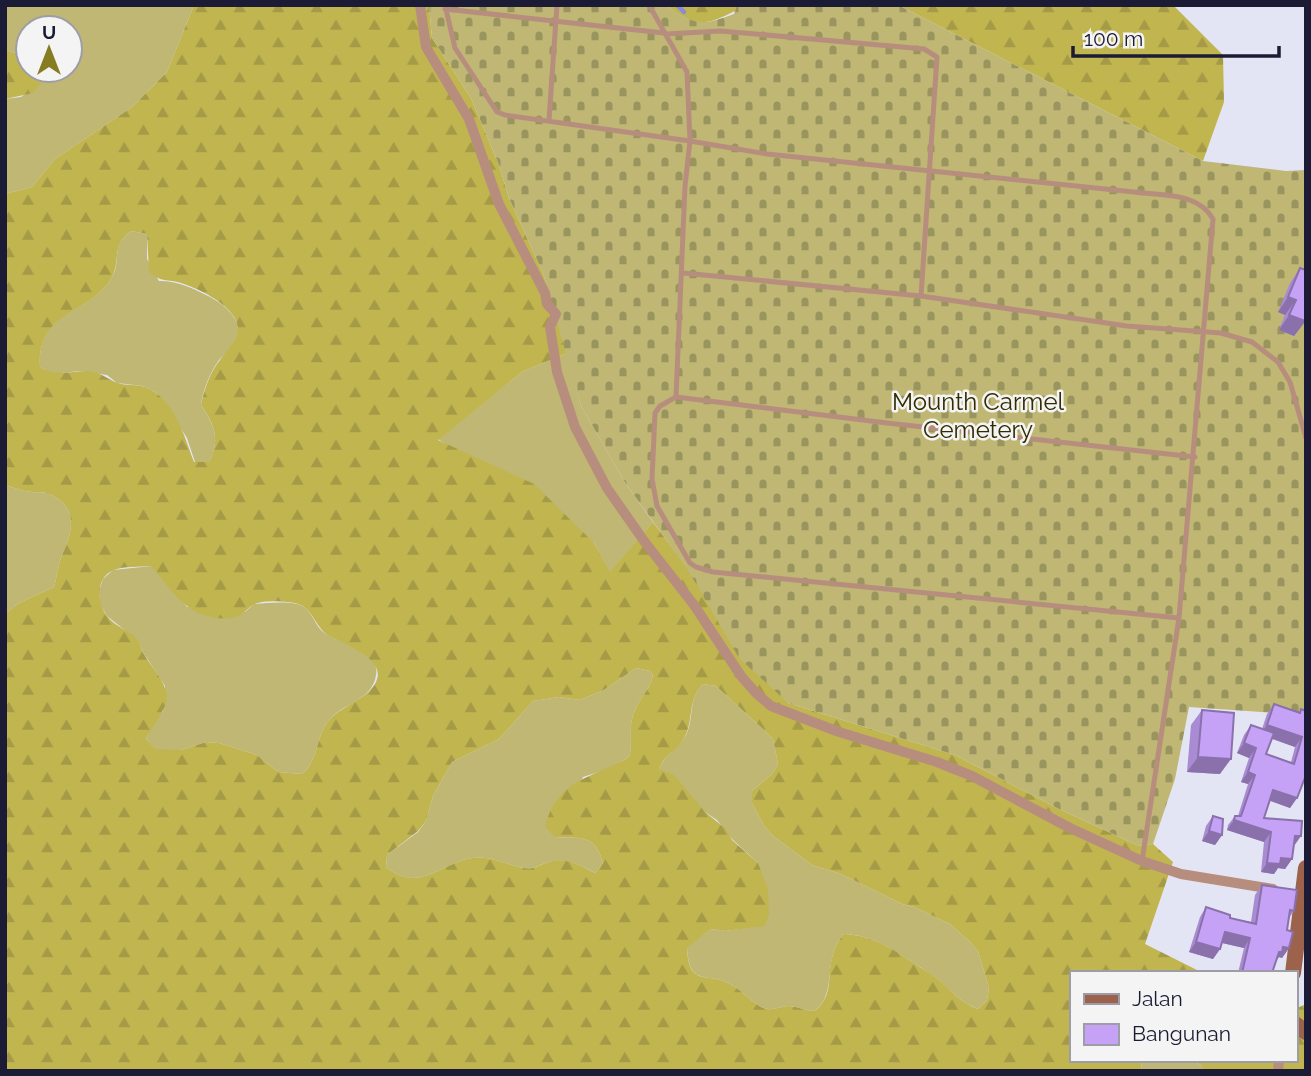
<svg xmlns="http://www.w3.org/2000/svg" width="1311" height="1076" font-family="Raleway,sans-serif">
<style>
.grass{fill:#bfb773}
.forest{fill:url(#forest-firs);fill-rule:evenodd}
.cemetery{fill:url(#cemetery-stones)}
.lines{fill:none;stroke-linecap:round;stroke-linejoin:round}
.stream{stroke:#8989dd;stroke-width:4.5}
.service{stroke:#b78e7e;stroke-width:5}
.minor{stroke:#b78e7e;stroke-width:10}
.secondary{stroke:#9c624b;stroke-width:16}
.wall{fill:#a98bd4;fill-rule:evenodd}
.shaded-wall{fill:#8a71ac}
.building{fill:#c5a2f6;stroke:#8a71ac;stroke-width:2}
.labels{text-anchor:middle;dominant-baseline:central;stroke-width:5;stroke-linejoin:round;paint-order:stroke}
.park-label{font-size:24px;fill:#322d01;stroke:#f4f4f4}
</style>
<defs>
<pattern id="forest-firs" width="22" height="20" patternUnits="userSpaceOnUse" patternTransform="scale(1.75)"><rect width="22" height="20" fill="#c1b550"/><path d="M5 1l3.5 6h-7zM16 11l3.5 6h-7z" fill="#a59b46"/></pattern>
<pattern id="cemetery-stones" width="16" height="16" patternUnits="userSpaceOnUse" patternTransform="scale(1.75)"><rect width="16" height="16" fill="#bfb773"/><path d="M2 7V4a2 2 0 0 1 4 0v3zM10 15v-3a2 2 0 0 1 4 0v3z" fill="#9a945f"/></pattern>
</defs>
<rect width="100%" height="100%" fill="#e4e5f4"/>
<g class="grass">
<polygon points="5,5 194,5 167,72 132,107 55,159 32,187 5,194 5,99 21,97 42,82 42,70 70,70 70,28 28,28 28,56 5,50"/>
<path d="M131 231 147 234V259L159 281C179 281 192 288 210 297 227 306 246 323 235 344 231 351 224 354 219 360 210 372 203 390 201 405 214 425 221 440 209 462H195L187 438 164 402 155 392 143 386 117 383 107 375 80 371 52 374 40 367C37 309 89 315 111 279 123 259 109 248 131 231Z"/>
<polygon points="567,353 581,406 626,484 653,522 610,573 594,543 438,439 522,372"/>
<path d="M5 485C14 488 23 491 32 492 39 493 43 491 49 494 79 507 73 531 62 555 58 565 57 577 54 587L19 603 5 614Z"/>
<path d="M152 566 187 607 245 612 254 604C268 603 284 601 297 604 311 607 313 622 322 631 336 644 381 648 376 675 373 699 345 703 331 718 315 734 320 759 302 774L278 772 257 755 219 743 206 742 181 750H155L146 739 155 720 163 711 165 686 143 652 137 640 107 616 100 604 99 591 103 579 113 570Z"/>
<path d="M636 668 650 671 653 675C650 691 636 701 632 719 629 731 633 744 629 757L608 769 583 777 555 837C581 838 595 834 603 863L595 873C580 865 567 858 549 862 539 864 535 870 524 868 506 865 491 855 472 858 441 863 419 894 386 867L387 855 418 832 426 821 433 796 452 762 499 739 533 701 559 697 580 700 604 690Z"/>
<path d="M703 684 716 686 764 730 773 739 778 764 772 774 752 791V803L764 826 773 836 812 865 841 874 902 904 914 907 950 924 969 941 978 951 989 988 987 1000 978 1009C961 1003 952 992 939 980 932 974 924 970 917 965 892 949 873 935 843 934 840 940 834 947 833 954 827 976 833 995 815 1011 806 1011 796 1006 788 1006 778 1007 771 1012 761 1007 750 1001 742 990 730 984 706 971 689 988 687 947L711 929 725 931 765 925 758 863 732 839 717 820 705 812 659 769C665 753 678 750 686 735 695 717 687 701 703 684Z"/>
<polygon points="1142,1060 1190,1060 1201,1065 1203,1071 1141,1071"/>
</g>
<g class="forest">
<path d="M194 5H429L432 38 471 98 499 165 509 198 543 273 567 353 522 372 438 440 534 484 594 543 610 572 653 522 788 703 955 755 1059 809 1139 846 1153 844 1173 862 1145 944 1197 970V973H1071V1060H1142L1141 1071H5V614L19 603 54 587C57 577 58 565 62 555 73 531 79 507 49 494 43 491 39 493 32 492 23 491 14 488 5 485V194L32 187 55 159 132 107 167 72ZM131 231 147 234 149 272C163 284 169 278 184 284 201 290 225 302 234 317 245 337 230 345 220 360 210 372 204 390 201 405 214 424 221 440 209 462H194C184 436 175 399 145 387 136 384 126 386 118 383 106 379 102 372 88 371 70 371 56 377 40 367 37 310 89 315 111 279 122 259 110 247 131 231ZM151 566C165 582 181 607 201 614 215 618 229 622 242 614 246 611 250 606 255 604 264 600 288 601 298 604 313 608 316 630 331 637 354 648 403 667 362 697 352 704 339 710 331 718 315 734 320 759 302 774L278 772 257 755 219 743 206 742 181 750 155 749 146 739C152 727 168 707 167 696 165 680 151 667 144 654 141 650 140 643 137 639 129 630 115 627 107 616 97 603 95 577 114 570 124 566 140 567 151 566ZM636 668 650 671 653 675C650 691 636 701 632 719 629 731 633 744 629 757 592 779 557 778 545 827L555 837C581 838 595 834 603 863L595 873C580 865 566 857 549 862 540 864 535 870 524 868 506 865 491 855 472 858 441 863 419 894 386 867L387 855 418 831 426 821 433 796 452 762 499 739 533 701 559 697 580 700 604 690ZM703 684 716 686 764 730 773 739 778 764 772 774 752 791V803L764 826 773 836 812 865 841 874 902 904 914 907 950 924 969 941 978 951 989 988 987 1000 978 1009C960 1003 951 990 938 979 931 973 922 969 914 963 891 948 872 935 843 934 840 940 834 947 833 954 826 977 835 993 815 1011 806 1011 796 1006 788 1006 778 1007 771 1012 761 1007 750 1001 742 990 730 984 706 971 689 988 687 948L711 929 725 931 765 926 769 914 768 889 758 863 732 840 726 829 705 812 674 775 659 769C665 753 675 753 683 740 695 721 686 702 703 684Z"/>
<path d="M666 5H737L735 11C703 27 695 27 666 5Z"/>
<polygon points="898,5 1173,5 1223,55 1224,102 1203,161"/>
<polygon points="5,50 28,56 28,70 42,70 42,82 33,93 5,99"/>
<polygon points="1306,1004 1306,1071 1203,1071 1201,1065 1190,1060 1295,1060 1295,1009"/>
</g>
<path class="cemetery" d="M429 5H666C694 26 702 26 734 14L737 5H898L1203 161 1286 171 1306 170V715L1189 707 1175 779 1153 844 1139 846 1059 809 955 755 788 703 739 658 688 570 626 484 581 406 543 273 509 198 499 165 471 98 432 38Z"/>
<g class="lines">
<polyline class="stream" points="677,5 684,12"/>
<g class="service">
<polyline points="445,5 455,48 497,112 505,115 690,141 687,72 649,5"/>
<polyline points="445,9 664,33"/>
<polyline points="666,34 721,31 891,46 924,49 937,57 921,296"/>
<polyline points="549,120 557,5"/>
<polyline points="683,273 921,296 1127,326 1221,333 1252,342 1278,362 1290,382 1306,438"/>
<polyline points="676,397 887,423 1195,457"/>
<path d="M1142 861 1179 618 1213 219C1198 192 1162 196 1134 192L767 154 690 141 685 186 676 397 660 406 655 413 652 479 657 506 690 563 696 567 713 572 1179 618"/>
</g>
<g class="minor">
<polyline points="420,5 426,47 469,119 499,204 545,293 547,304 556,314 550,327 557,372 575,427 607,488 644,541 694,605 741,676 756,693 771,706 839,732 937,762 972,776 1070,828 1142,861 1181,874 1273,889"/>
<polyline points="1278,1071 1279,1060"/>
</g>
<g class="secondary">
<polyline points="1293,973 1306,868"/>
<polyline points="1295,1024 1306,1032"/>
</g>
</g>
<g class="wall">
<polygon points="1300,268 1304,270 1306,268 1306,323 1304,323 1294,336 1279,330 1285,315 1278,312 1290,283"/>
<path d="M1274 704 1299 713 1301 709 1306 711 1297 798 1290 808 1270 801 1264 818 1294 846 1292 859 1285 869 1278 868 1274 874 1261 872 1264 842 1227 830 1228 825 1235 816H1238L1248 784 1241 782 1249 758 1237 753 1244 735 1251 725 1262 729 1267 714ZM1272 739 1295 747 1291 762 1266 754Z"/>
<polygon points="1202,710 1220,774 1187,772 1191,725"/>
<polygon points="1213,816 1222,835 1215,845 1202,841 1206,826"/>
<polygon points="1262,885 1294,911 1289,918 1287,930 1289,948 1282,958 1279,957 1276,961 1272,973 1238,973 1244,948 1222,943 1220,949 1213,959 1189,952 1200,917 1206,907 1230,918 1251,922 1255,895"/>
</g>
<g class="shaded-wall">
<polygon points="1288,297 1296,300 1285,315 1278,312"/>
<polygon points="1306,313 1306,323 1304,323 1294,336 1279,330 1289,315"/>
<polygon points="1267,725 1302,737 1295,747 1260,734"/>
<polygon points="1244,743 1256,748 1249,758 1237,753"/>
<polygon points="1198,757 1231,759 1220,774 1187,772"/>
<polygon points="1248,772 1255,775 1248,784 1241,782"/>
<polygon points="1273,790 1297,798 1290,808 1266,799"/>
<polygon points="1234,820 1271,832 1264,842 1227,830"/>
<polygon points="1209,831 1222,835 1215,845 1202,841"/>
<polygon points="1295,836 1301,836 1294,846"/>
<polygon points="1281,858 1292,859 1285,869 1278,868 1274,874 1261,872 1267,863"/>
<polygon points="1225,932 1250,938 1244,948 1218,942"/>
<polygon points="1196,942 1220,949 1213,959 1189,952"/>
<polygon points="1283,947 1289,948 1282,958 1279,957 1275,962 1279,952"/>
</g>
<g class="building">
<polygon points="1300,268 1306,270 1306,318 1305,321 1289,315 1296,300 1288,297"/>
<polygon points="1274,704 1300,713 1301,709 1306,711 1306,775 1297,798 1273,790 1264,818 1302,821 1301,836 1295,836 1292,859 1281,858 1280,864 1267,863 1271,832 1234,820 1235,816 1241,816 1255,775 1248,772 1256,748 1244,743 1251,725 1274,733 1266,754 1294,764 1302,737 1267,725"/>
<polygon points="1202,710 1234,713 1231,759 1198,757"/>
<polygon points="1213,816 1223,819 1222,835 1209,831"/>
<polygon points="1262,885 1297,890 1294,911 1290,910 1287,930 1293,932 1289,948 1283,947 1282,952 1279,952 1272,973 1242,973 1250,938 1225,932 1220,949 1196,942 1206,907 1230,915 1230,918 1256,924"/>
</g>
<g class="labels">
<g class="park-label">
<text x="978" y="401">Mounth Carmel<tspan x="978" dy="28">Cemetery</tspan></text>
</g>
</g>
<rect width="1311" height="1076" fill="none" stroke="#1b1b35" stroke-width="14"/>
<rect x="1070" y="971" width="228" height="91" fill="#f4f4f4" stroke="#9d9da8" stroke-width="2"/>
<rect x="1084" y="994" width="35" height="10" fill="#9c624b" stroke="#9d9da8" stroke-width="2"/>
<text x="1132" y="1006" font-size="21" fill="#1b1b35">Jalan</text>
<rect x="1084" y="1024" width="35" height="21" fill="#c5a2f6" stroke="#9d9da8" stroke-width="2"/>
<text x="1132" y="1041" font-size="21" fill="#1b1b35">Bangunan</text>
<g transform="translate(49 49)"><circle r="33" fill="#f4f4f4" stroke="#9d9da8" stroke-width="2"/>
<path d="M0-5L12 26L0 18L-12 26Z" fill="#867c22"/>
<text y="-10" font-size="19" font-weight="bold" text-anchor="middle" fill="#1b1b35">U</text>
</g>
<path d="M1073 46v10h206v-10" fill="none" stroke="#1b1b35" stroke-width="3.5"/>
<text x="1084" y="46" font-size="21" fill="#1b1b35" stroke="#f4f4f4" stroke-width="5" paint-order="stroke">100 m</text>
</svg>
